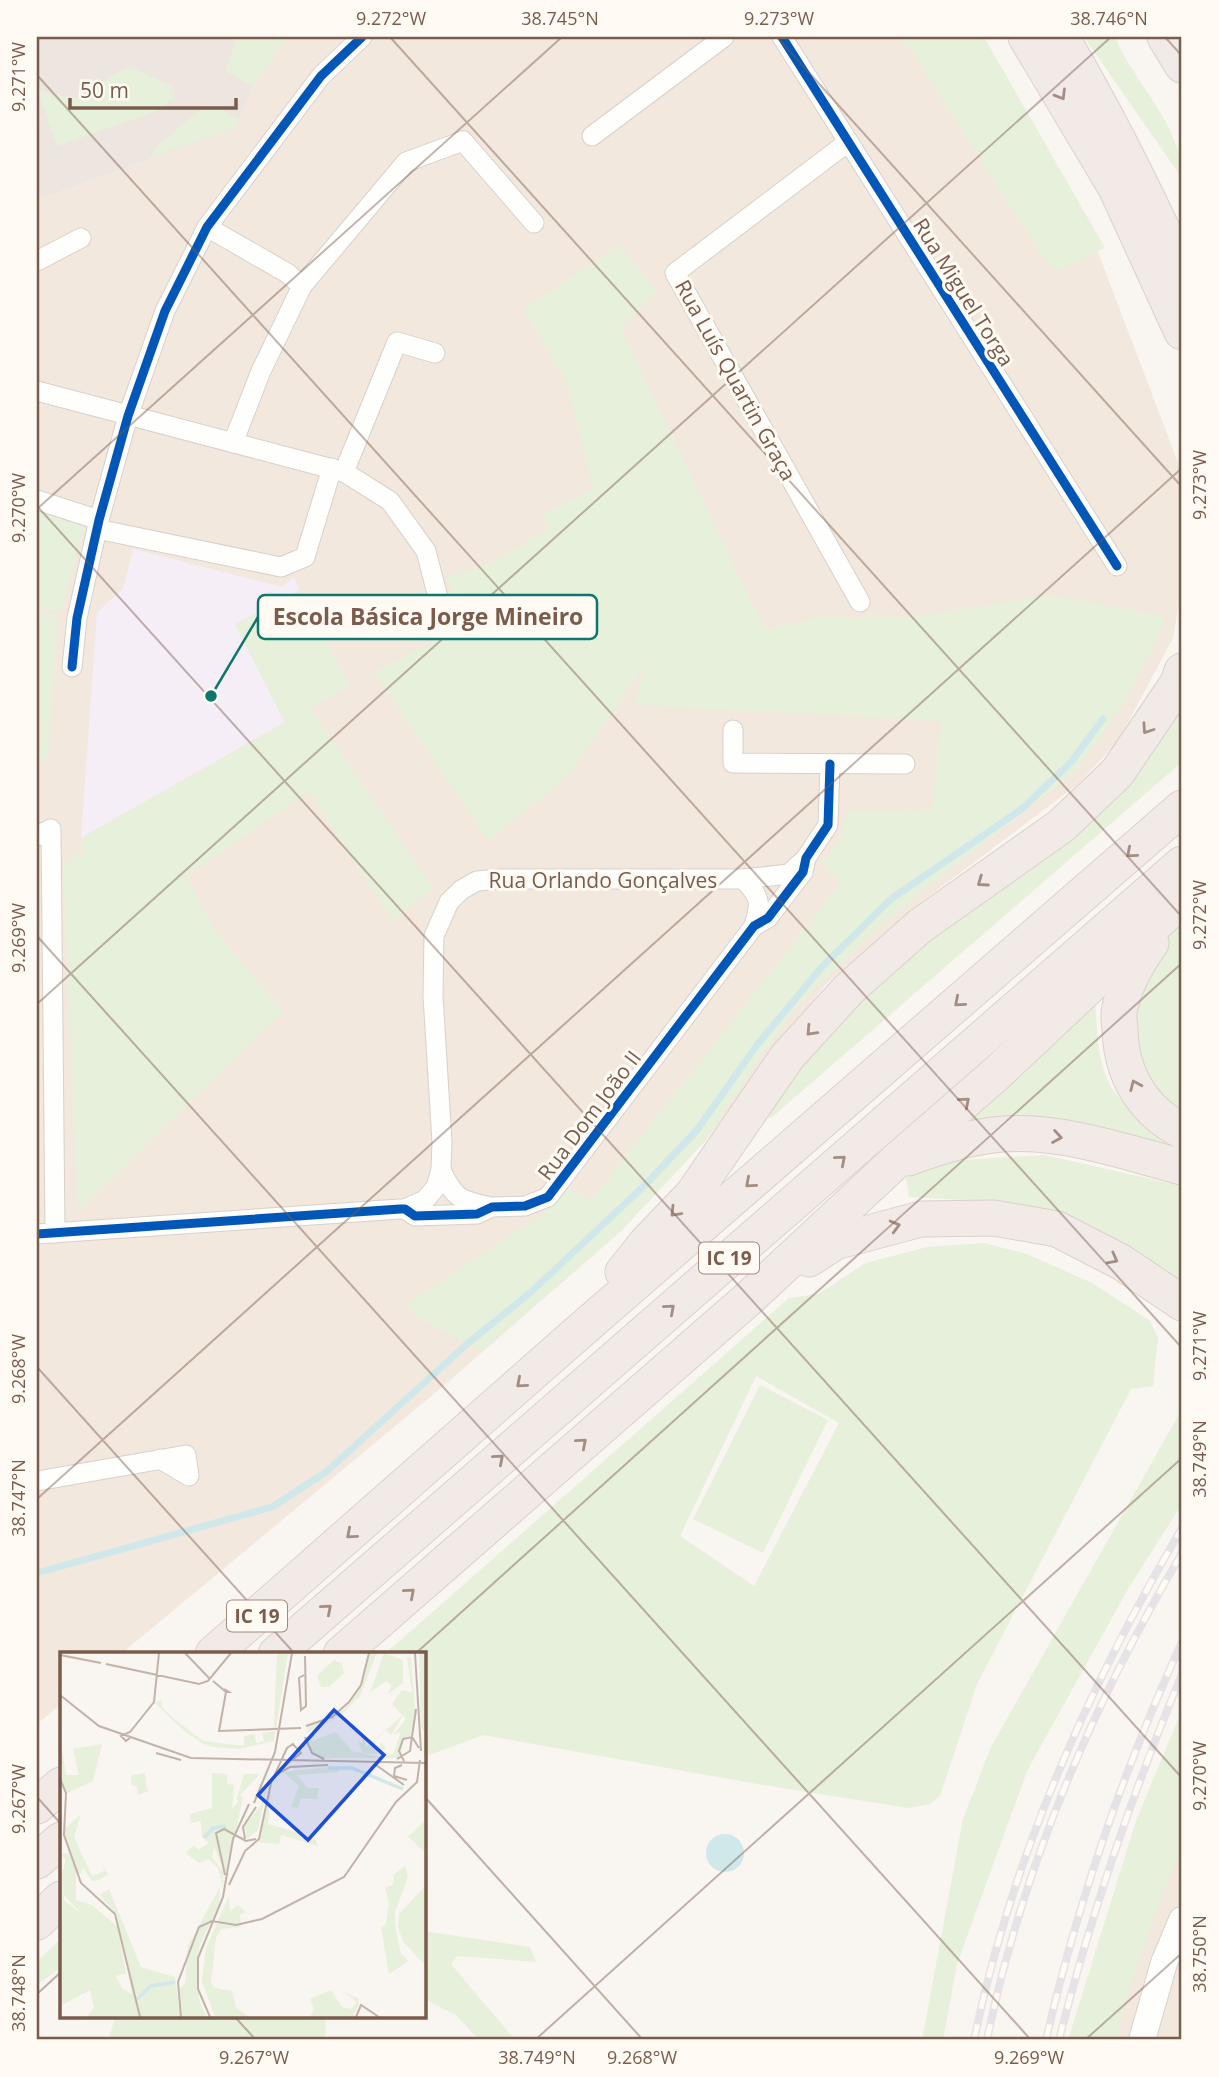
<svg xmlns="http://www.w3.org/2000/svg" width="1219" height="2077" font-family="'Open Sans',sans-serif">
<style>
.residential{fill:#f2e8de}
.industrial{fill:#ede5e0}
.education{fill:#f6eef6}
.green{fill:#e7f0db;fill-rule:evenodd}
.water{fill:#d0e8ea}
.lines{fill:none;stroke-linecap:round;stroke-linejoin:round}
.stream{stroke:#d0e8ea;stroke-width:7}
.street-casing{stroke:#d7d1cb;stroke-width:21}
.secondary-casing{stroke:#d9d2cb;stroke-width:28}
.highway-casing{stroke:#dad1cc;stroke-width:37}
.street{stroke:#fefefd;stroke-width:19}
.secondary{stroke:#fefefd;stroke-width:26}
.highway{stroke:#f2eae7;stroke-width:35}
.rail-casing{stroke:#e6e3e7;stroke-width:8}
.rail{stroke:#fffaf3;stroke-width:5;stroke-dasharray:16;stroke-linecap:butt}
.cycleway-casing{stroke:#fffaf3;stroke-width:13}
.cycleway{stroke:#0057b8;stroke-width:9}
.oneway{stroke:#a48e83}
.ticks{fill:none;stroke:#7a5c4d;stroke-width:2;stroke-opacity:0.45}
.labels{text-anchor:middle;dominant-baseline:central;stroke-width:6;stroke-linejoin:round;paint-order:stroke}
.shield{fill:#fffaf3;stroke:#a28b7f;stroke-width:2}
.shield-label{font-size:19px;font-weight:bold;fill:#7a5c4d}
.street-label{font-size:21px;fill:#7a5c4d;stroke:#fffaf3}
.inset-river{fill:none;stroke:#d0e8ea;stroke-width:3.5}
.inset-road{fill:none;stroke:#c2b3aa;stroke-width:2}
.view{fill:#1d4ed8;fill-opacity:0.15;stroke:#1d4ed8;stroke-width:3.5}
.inset-edge{fill:none;stroke:#7a5c4d;stroke-width:3.5}
.leader{fill:none;stroke:#0f766e;stroke-width:2.5}
.callout-dot{fill:#0f766e;stroke:#fffaf3;stroke-width:2.5}
.callout{fill:#fffaf3;stroke:#0f766e;stroke-width:2.5}
.callout-label{font-size:23px;text-anchor:middle;font-weight:bold;fill:#7a5c4d}
.neatline{fill:none;stroke:#7a5c4d;stroke-width:2.5}
.ticks-label{font-size:18px;text-anchor:middle;fill:#7a5c4d}
</style>
<rect width="100%" height="100%" fill="#f9f5f0"/>
<g class="residential">
<polygon points="287,37 974,37 1085,218 1182,473 1182,585 1173,638 1118,741 1077,785 924,900 826,984 706,1140 620,1232 441,1388 122,1653 61,1654 61,1704 37,1724 37,200 235,128 253,87"/>
<polygon points="1182,1790 1182,2040 1093,2040"/>
</g>
<polygon class="industrial" points="37,37 287,37 253,87 235,128 37,200"/>
<polygon class="education" points="133,549 282,587 294,577 299,590 350,685 81,838 97,612 123,589"/>
<g class="green">
<polygon points="236,37 287,37 253,87 226,71"/>
<polygon points="902,37 984,37 1105,248 1059,270 1048,265"/>
<path d="M1084 37H1115C1134 84 1182 124 1182 178Z"/>
<path d="M131 67 171 86 174 98 157 111 57 146 37 90C51 93 75 102 88 95 104 85 110 73 131 67Z"/>
<polygon points="202,108 220,108 240,120 235,128 151,157 156,147"/>
<polygon points="619,245 657,290 621,329 765,630 814,618 915,617 1050,595 1164,616 1160,634 1121,708 1076,771 886,920 793,1011 702,1144 620,1232 482,1351 416,1317 407,1304 539,1216 570,1188 591,1200 840,884 821,862 839,843 848,811 932,810 941,721 635,705 645,664 570,774 488,841 374,672 470,622 446,578 490,563 551,528 540,515 593,489 567,383 523,309"/>
<polygon points="37,507 86,521 61,611 37,610"/>
<polygon points="299,590 350,685 311,708 433,888 393,922 309,792 186,876 214,929 283,1012 78,1211 63,865 72,864 71,856 83,855 81,838 285,723 235,624"/>
<polygon points="37,613 58,614 48,761 37,760"/>
<polygon points="1182,696 1182,762 771,1118 755,1116 847,1002"/>
<polygon points="1182,920 1182,1117 1153,1092 1128,1023 1142,968"/>
<path d="M1095 995C1097 1025 1096 1060 1111 1087 1124 1108 1154 1127 1173 1141L1171 1155 987 1124 962 1117Z"/>
<polygon points="1044,1155 1182,1186 1182,1291 1001,1202 909,1197 906,1178 946,1161"/>
<path d="M984 1243 1027 1254 1092 1283 1149 1320 1158 1337 1153 1386 1131 1389 977 1684 940 1796 930 1804 908 1808 757 1784 483 1735 424 1757V1654L386 1653 789 1298 818 1294 866 1263 927 1247ZM756 1376 839 1423 754 1586 680 1536Z"/>
<polygon points="760,1385 828,1420 763,1553 693,1519"/>
<polygon points="1182,1409 1182,1504 1128,1589 1027,1771 957,1964 943,2040 922,2040 963,1819 991,1747"/>
<polygon points="1182,1710 1182,1848 1162,1894 1127,1997 1116,2040 1068,2040 1136,1821"/>
<polygon points="424,1931 530,1947 536,1962 457,1956 451,1964 515,2040 479,2040 456,2015 424,1999"/>
<polygon points="61,1939 61,1967 37,1985 37,1961"/>
<polygon points="116,2016 326,2016 325,2040 108,2040"/>
</g>
<circle class="water" cx="725" cy="1853" r="19"/>
<g class="lines">
<polyline class="stream" points="37,1573 272,1507 326,1472 467,1344 531,1292 646,1184 697,1130 757,1045 821,968 891,899 1023,808 1071,762 1103,719"/>
<g class="street-casing">
<g id="street">
<polyline points="782,37 1117,566"/>
<polyline points="592,136 724,37"/>
<polyline points="848,142 675,273 860,602"/>
<polyline points="207,227 287,273 302,286 261,371 233,443"/>
<polyline points="37,261 81,238"/>
<polyline points="302,286 406,162 463,141 534,223"/>
<polyline points="37,391 344,472 390,501 426,551 442,613"/>
<polyline points="344,472 397,342 435,353"/>
<polyline points="37,500 99,520"/>
<polyline points="97,529 281,567 305,557 332,468"/>
<polyline points="72,667 77,618 99,520 128,416 165,311 207,227 321,76 362,37"/>
<polyline points="733,730 733,763 905,764"/>
<polyline points="37,836 51,829 55,1233"/>
<path d="M743 879C761 897 761 902 754 926"/>
<path d="M441 1170C454 1197 458 1200 487 1206"/>
<polyline points="405,1209 425,1200 436,1187 441,1170 442,1142 433,996 434,936 449,902 461,890 477,881 500,879 743,879 789,874 803,861"/>
<polyline points="37,1234 400,1209 405,1209 415,1216 477,1214 492,1207 525,1206 548,1197 754,926 768,918 803,872 806,858 828,825 830,764"/>
<polyline points="37,1481 186,1455 189,1476 160,1459"/>
</g>
</g>
<g class="secondary-casing">
<polyline id="secondary" points="1142,2040 1164,1963 1182,1920"/>
</g>
<g class="highway-casing">
<g id="highway">
<polyline points="1026,37 1116,188 1182,332"/>
<path d="M1061 37C1106 113 1145 191 1182 272"/>
<polyline points="1165,37 1182,65"/>
<path d="M1151 943C1137 963 1125 983 1120 1007 1118 1014 1119 1022 1120 1029 1121 1074 1142 1110 1182 1131"/>
<path d="M908 1158C933 1149 959 1140 986 1136 1049 1125 1121 1151 1182 1167"/>
<polyline points="809,1259 835,1242 921,1219 994,1218 1057,1229 1121,1262 1182,1303"/>
<polyline points="623,1272 647,1242 693,1194 787,1057 849,989 920,926 1061,826 1117,773 1178,683 1182,671"/>
<polyline points="213,1654 572,1338 1182,808"/>
<polyline points="276,1654 1182,864"/>
<polyline points="341,1654 748,1299 895,1162 996,1074 1182,899"/>
<polyline points="37,1806 61,1785"/>
<polyline points="37,1861 61,1840"/>
<polyline points="37,1922 61,1899"/>
</g>
</g>
<use href="#street" class="street"/>
<use href="#secondary" class="secondary"/>
<use href="#highway" class="highway"/>
<g class="rail-casing">
<g id="rail">
<path d="M974 2040C1012 1857 1088 1688 1182 1528"/>
<path d="M987 2040C1022 1868 1093 1704 1182 1553"/>
<path d="M1046 2040C1077 1904 1124 1769 1182 1642"/>
<path d="M1059 2040C1091 1914 1132 1794 1182 1674"/>
</g>
</g>
<use href="#rail" class="rail"/>
<g class="cycleway-casing">
<g id="cycleway">
<polyline points="782,37 1117,566"/>
<polyline points="72,667 77,618 99,520 128,416 165,311 207,227 321,76 362,37"/>
<polyline points="37,1234 400,1209 405,1209 415,1216 477,1214 492,1207 525,1206 548,1197 754,926 768,918 803,872 806,858 828,825 830,764"/>
</g>
</g>
<use href="#cycleway" class="cycleway"/>
</g>
<defs><path id="oneway-chevron" d="M-2-3.5L2.5 0L-2 3.5" fill="none" stroke-width="1.6" stroke-linecap="round" stroke-linejoin="round" transform="scale(1.75)"/></defs>
<g class="oneway">
<use href="#oneway-chevron" transform="translate(1061 95) rotate(59)"/>
<use href="#oneway-chevron" transform="translate(1147 729) rotate(124)"/>
<use href="#oneway-chevron" transform="translate(1131 853) rotate(139)"/>
<use href="#oneway-chevron" transform="translate(982 882) rotate(145)"/>
<use href="#oneway-chevron" transform="translate(959 1002) rotate(139)"/>
<use href="#oneway-chevron" transform="translate(811 1031) rotate(133)"/>
<use href="#oneway-chevron" transform="translate(1135 1085) rotate(-114)"/>
<use href="#oneway-chevron" transform="translate(965 1102) rotate(-41)"/>
<use href="#oneway-chevron" transform="translate(1057 1137) rotate(10)"/>
<use href="#oneway-chevron" transform="translate(841 1160) rotate(-41)"/>
<use href="#oneway-chevron" transform="translate(750 1183) rotate(139)"/>
<use href="#oneway-chevron" transform="translate(675 1212) rotate(134)"/>
<use href="#oneway-chevron" transform="translate(895 1226) rotate(-15)"/>
<use href="#oneway-chevron" transform="translate(1113 1259) rotate(28)"/>
<use href="#oneway-chevron" transform="translate(670 1309) rotate(-41)"/>
<use href="#oneway-chevron" transform="translate(521 1383) rotate(139)"/>
<use href="#oneway-chevron" transform="translate(582 1443) rotate(-41)"/>
<use href="#oneway-chevron" transform="translate(499 1459) rotate(-41)"/>
<use href="#oneway-chevron" transform="translate(351 1534) rotate(139)"/>
<use href="#oneway-chevron" transform="translate(410 1593) rotate(-41)"/>
<use href="#oneway-chevron" transform="translate(327 1609) rotate(-41)"/>
</g>
<path class="ticks" d="M390 37 1182 917M777 37 1182 487M1165 37 1182 56M37 75 1182 1348M37 506 1182 1778M37 509 562 37M37 936 1031 2040M37 1004 1111 37M37 1367 295 1654M37 1499 1182 468M415 1654 1182 963M424 1796 643 2040M37 1797 61 1824M37 1994 61 1972M234 2016 256 2040M535 2040 1182 1458M1085 2040 1182 1953"/>
<g class="labels">
<g class="shield">
<rect x="699" y="1242.5" width="60" height="31" rx="5"/>
<rect x="227" y="1600.5" width="60" height="31" rx="5"/>
</g>
<g class="shield-label">
<text x="729" y="1258">IC 19</text>
<text x="257" y="1616">IC 19</text>
</g>
<g class="street-label">
<text transform="translate(964 292) rotate(58)">Rua Miguel Torga</text>
<text transform="translate(736 380) rotate(61)">Rua Luís Quartin Graça</text>
<text x="603" y="880">Rua Orlando Gonçalves</text>
<text transform="translate(589 1115) rotate(-53)">Rua Dom João II</text>
</g>
</g>
<g transform="translate(60 1652)">
<rect width="366" height="366" fill="#f9f5f0"/>
<path d="M217 1H228L216 76 205 78 214 75ZM310 1H317L300 44 280 64 246 81 249 73 270 68 288 54 302 33ZM324 1 343 8V31L328 42 332 33 326 29 310 40ZM359 1H366V82L361 75ZM347 5 351 6 355 57 353 84H346L339 106H263L253 101 249 90 276 80 292 99 320 105 333 102 341 80 333 83 346 67 332 52 342 38 352 41ZM274 8 282 12 284 21 269 35H261L257 24ZM102 48V55L113 66 143 89 184 94V84L195 82 196 91 204 89 202 81 215 79 214 89 178 97 153 95 142 91 123 78 95 51ZM343 63 331 83 326 78 315 89V96H319L321 90 326 96 316 102 302 101 298 89 302 91 303 80 306 95ZM0 85 6 123H19L13 97 42 92 33 129 7 141 0 125ZM268 115H278L279 120 237 123 248 136H259L257 147 241 146 238 156 231 155 239 134 223 120ZM210 119 198 178 187 187 185 174 201 153ZM85 121 86 133 91 145 88 139 78 143 77 134H72L71 123ZM152 121 168 122 167 132 174 133 172 157 178 150 177 146 184 122H200L180 143 183 146 166 222 154 195 152 205 163 219V234L158 216 148 207 139 211 126 201 134 193 139 198 148 191 142 184 140 162V169L131 171 130 162 152 156ZM211 137 208 172 235 180 240 175V186L255 187 258 194 221 183 219 192 199 190ZM21 162 14 185 32 224 45 219 41 209 48 222 39 228 32 229 23 216 19 225 3 178ZM366 167V201L348 185ZM9 201 16 220V248L32 253 58 275 66 321 56 324 62 336 72 342 56 262 40 243 49 237 81 315 115 325 120 365H27L34 355 30 338 0 354V227L5 249 22 262 4 243 1 224 6 208 0 202ZM345 214 348 225 335 260 336 279 341 302 349 309 329 322 321 276 326 272 329 251 325 236 334 232 333 223ZM366 233V312L365 313 344 291 338 276 339 262ZM160 235 159 252 139 295V348L147 365H122L120 336 125 331 128 294ZM169 244 170 259 178 253 186 260 180 263 181 275 161 277 156 286 151 331 155 336 172 339 176 355 189 365H155L142 329 146 296ZM271 338 282 355 291 357 297 350 282 339 298 346 299 352 293 365H250L254 357 250 347Z" fill="#e7f0db"/>
<path class="inset-river" d="M268 116H292L343 137M144 186 153 176 166 174M76 348 91 334 115 330"/>
<path class="inset-road" d="M125 1 149 26M355 1 361 99M0 3 41 11M46 12 139 32 148 29 171 1M244 23 239 26 241 58 246 54 245 4M153 29 166 40H169L164 37M166 40 159 79 241 76M0 43 39 74 131 106 366 111M246 74 272 65 289 50 301 33 309 1M245 85 252 101 264 107M70 86 66 89 61 84 70 80 94 50 99 1M96 101 121 108M337 107 350 99 356 57M344 109 339 99 343 87 352 85 359 96M316 113 344 133M342 113 335 116 334 124 347 128M216 123 230 115 268 113M0 127 6 141 4 183 21 231 55 262 80 365M194 151 215 100 232 1M185 187 183 175 196 155M165 223 156 181 164 177 186 189 196 187M169 233 185 199 199 187 211 131 227 96 233 92 241 101 233 107M121 365 118 330 139 275 152 269 176 273 202 267 284 225 336 150 357 130 360 108M150 365 138 337V306L163 245 173 187 189 152M296 365 301 353 319 365"/>
<path class="view" d="M274 58 324 103 248 188 198 143Z"/>
<rect width="366" height="366" class="inset-edge"/>
</g>
<path class="leader" d="M211 696L258 617"/>
<circle class="callout-dot" cx="211" cy="696" r="7"/>
<rect class="callout" x="258" y="595" width="339" height="44" rx="7"/>
<g class="callout-label">
<text x="428" y="625">Escola Básica Jorge Mineiro</text>
</g>
<rect width="1219" height="2077" fill="none" stroke="#fffaf3" stroke-width="77"/>
<path d="M70 98v10h166v-10" fill="none" stroke="#7a5c4d" stroke-width="3.5"/>
<text x="80" y="98" font-size="21" fill="#7a5c4d" stroke="#fffaf3" stroke-width="5" paint-order="stroke">50 m</text>
<rect x="38" y="38" width="1142" height="2000" class="neatline"/>
<g class="ticks-label">
<text x="391" y="25">9.272°W</text>
<text x="560" y="25">38.745°N</text>
<text x="779" y="25">9.273°W</text>
<text x="1109" y="25">38.746°N</text>
<text transform="translate(19 77) rotate(-90)" y="6">9.271°W</text>
<text transform="translate(1200 485) rotate(-90)" y="6">9.273°W</text>
<text transform="translate(19 508) rotate(-90)" y="6">9.270°W</text>
<text transform="translate(1200 915) rotate(-90)" y="6">9.272°W</text>
<text transform="translate(19 938) rotate(-90)" y="6">9.269°W</text>
<text transform="translate(1200 1346) rotate(-90)" y="6">9.271°W</text>
<text transform="translate(19 1369) rotate(-90)" y="6">9.268°W</text>
<text transform="translate(1200 1459) rotate(-90)" y="6">38.749°N</text>
<text transform="translate(19 1498) rotate(-90)" y="6">38.747°N</text>
<text transform="translate(1200 1776) rotate(-90)" y="6">9.270°W</text>
<text transform="translate(19 1799) rotate(-90)" y="6">9.267°W</text>
<text transform="translate(1200 1954) rotate(-90)" y="6">38.750°N</text>
<text transform="translate(19 1993) rotate(-90)" y="6">38.748°N</text>
<text x="254" y="2064">9.267°W</text>
<text x="537" y="2064">38.749°N</text>
<text x="642" y="2064">9.268°W</text>
<text x="1029" y="2064">9.269°W</text>
</g>
</svg>
